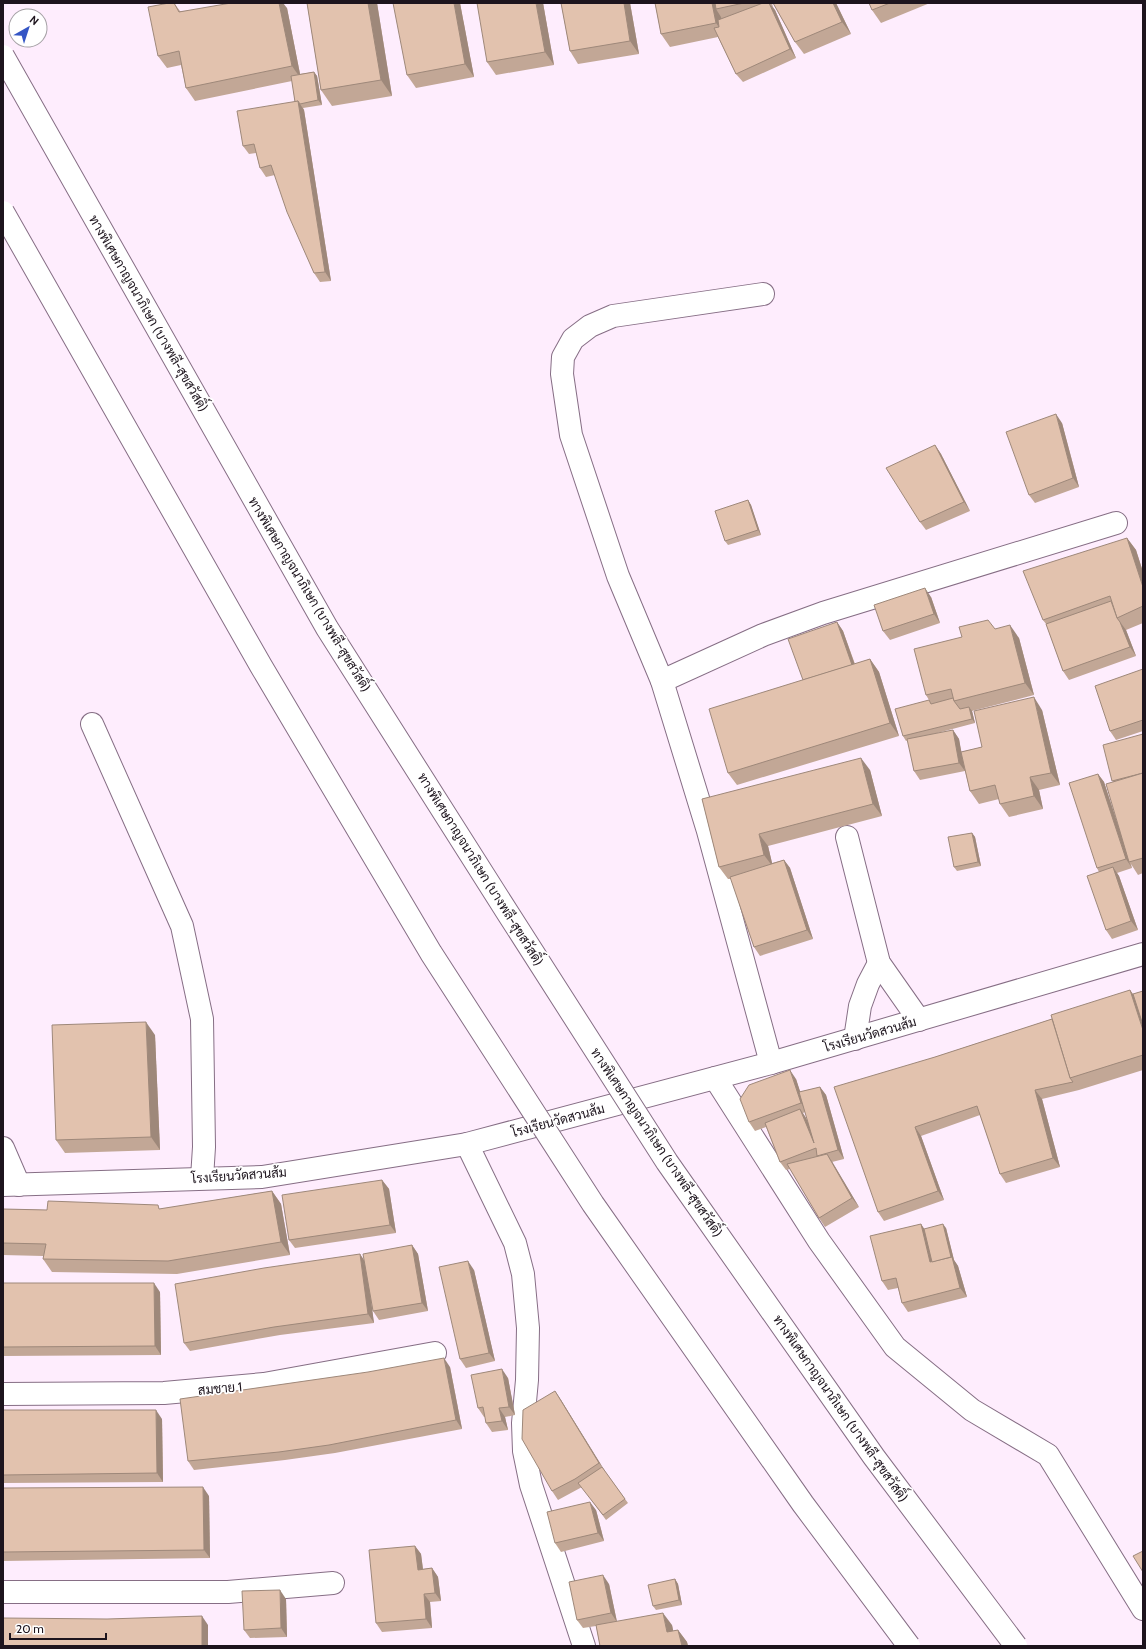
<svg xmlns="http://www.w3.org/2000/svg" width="1146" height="1649" font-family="Cabin,Sarabun,sans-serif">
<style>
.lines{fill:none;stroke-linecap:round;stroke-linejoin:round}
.minor-casing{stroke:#866e85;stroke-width:24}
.minor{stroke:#fff;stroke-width:22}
.highway-bridge-casing{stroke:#866e85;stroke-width:24;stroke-linecap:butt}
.highway-bridge{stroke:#fff;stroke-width:22}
.wall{fill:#c2a796;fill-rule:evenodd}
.shaded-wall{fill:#9e887a}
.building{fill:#e2c2ae;stroke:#9e887a}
.labels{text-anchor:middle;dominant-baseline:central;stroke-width:3.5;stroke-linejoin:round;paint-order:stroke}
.street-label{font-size:13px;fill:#1d141d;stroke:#fff}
</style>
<rect width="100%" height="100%" fill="#feedfd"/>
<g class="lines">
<g class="minor-casing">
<g id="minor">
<polyline points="763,294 613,316 590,326 573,339 563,357 562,374 571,435 618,576 662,681 708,831 771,1063"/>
<polyline points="662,681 763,635 823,613 1116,523"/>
<polyline points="92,724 182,926 202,1019 204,1147 202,1178"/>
<polyline points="847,837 879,963 919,1020"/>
<polyline points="855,1039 860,1006 868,984 879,963"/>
<polyline points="715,1078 819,1241 895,1347 972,1410 1048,1455 1143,1609"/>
<polyline points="467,1144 515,1243 523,1274 528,1328 527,1380 523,1423 524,1451 531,1485 584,1646"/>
<polyline points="3,1148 19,1185"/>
<polyline points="3,1185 262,1177 467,1144 771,1063 1143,954"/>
<polyline points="3,1394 164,1393 264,1384 435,1353"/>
<polyline points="3,1592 228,1592 333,1583"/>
</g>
</g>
<use href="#minor" class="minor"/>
<g class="highway-bridge-casing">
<g id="highway-bridge">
<polyline points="3,56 327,628 509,915 667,1162 874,1457 1016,1646"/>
<polyline points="3,212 261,666 431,953 593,1204 803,1504 909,1646"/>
</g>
</g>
<use href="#highway-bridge" class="highway-bridge"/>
</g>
<g class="wall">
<polygon points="174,3 180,11 287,8 300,74 314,72 317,76 322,105 303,108 304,110 331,281 320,282 314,273 275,175 266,177 260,168 256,153 249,154 243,146 295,102 292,81 195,101 186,88 181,65 167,68 158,56"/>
<polygon points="307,3 377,3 392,96 332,106 321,90"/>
<polygon points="460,3 474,77 416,88 407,75"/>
<polygon points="543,3 554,65 496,75 487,62"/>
<polygon points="561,3 630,3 639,54 578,64 570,51"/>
<polygon points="655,3 772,3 773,7 775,10 796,58 743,82 736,74 718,37 670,47 661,34"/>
<polygon points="773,3 836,3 851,34 804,54 795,42"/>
<polygon points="869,3 930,3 881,23 872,10"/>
<polygon points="1062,423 1079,487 1035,503 1029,495"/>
<polygon points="935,445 941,454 970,511 926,530 920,522"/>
<polygon points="748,500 751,505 761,535 728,545 725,541"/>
<polygon points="1127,538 1136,550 1143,572 1143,623 1126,630 1136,656 1069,680 1063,671 1046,624 1043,620"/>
<polygon points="931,597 940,623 890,640 883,631"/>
<polygon points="837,622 843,631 855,664 870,659 879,672 899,736 737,785 728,773 803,680"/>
<polygon points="995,629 1019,638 1034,695 972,711 975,723 926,736 953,730 959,739 961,752 982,747 1042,710 1060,785 1039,790 1043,809 1009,817 1000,804 999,799 979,804 970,791 965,771 920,780 914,771 908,740 906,741 903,736 929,700 926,695"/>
<polygon points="1143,669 1143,731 1116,740 1110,731"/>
<polygon points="1143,734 1143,873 1138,875 1131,864 1132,868 1117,873 1119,876 1138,930 1112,939 1106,930 1099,872 1097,868 1098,774 1104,782 1119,828 1113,781"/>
<polygon points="870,770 882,816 768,846 772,863 784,860 790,868 813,939 760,956 754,947 731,879 728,879 719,867 702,799"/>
<polygon points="972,833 975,837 981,866 957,871 954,867"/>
<polygon points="1130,990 1133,994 1143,991 1143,1070 1079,1090 1042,1099 1060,1167 1006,1183 1000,1174 980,1115 921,1136 944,1200 884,1221 878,1212 935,1057 1052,1019"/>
<polygon points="155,1035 160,1150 65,1153 56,1140"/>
<path d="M796 1079 800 1092 820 1087 826 1095 844 1159 832 1162 859 1207 825 1227 819 1218 790 1169 786 1170 780 1162 766 1127 755 1131 749 1122ZM805 1112 809 1125 806 1118 803 1113Z"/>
<polygon points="382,1180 389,1189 396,1233 295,1248 289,1240"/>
<polygon points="272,1191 281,1204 290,1255 177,1274 52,1272 43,1259 43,1256 3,1255 3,1209 47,1210 161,1209"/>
<polygon points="921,1224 924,1229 946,1228 954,1260 958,1266 967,1297 908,1312 902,1303 898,1288 888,1290 882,1281"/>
<polygon points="412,1245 418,1254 428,1311 379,1320 373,1311 370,1296 374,1323 280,1335 190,1351 184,1343 360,1254 364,1261"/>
<polygon points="474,1270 495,1361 466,1368 460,1359"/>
<polygon points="3,1283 160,1292 161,1355 3,1356"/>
<polygon points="450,1367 462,1429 335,1453 285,1460 194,1470 188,1461"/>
<polygon points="508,1378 515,1415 505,1417 508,1430 492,1432 486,1423 485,1417 484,1417 478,1408"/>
<polygon points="555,1391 561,1400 604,1470 628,1503 606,1520 582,1487 558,1500 552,1491"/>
<polygon points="3,1410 162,1419 163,1482 3,1483"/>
<polygon points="3,1488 209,1496 210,1558 3,1561"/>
<polygon points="596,1510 604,1541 561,1552 555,1543"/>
<polygon points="415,1546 421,1554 423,1569 432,1568 438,1577 441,1601 430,1602 432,1628 382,1632 376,1623"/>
<polygon points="675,1579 678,1584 682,1605 656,1610 653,1606"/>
<polygon points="609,1584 617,1622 672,1625 673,1631 678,1630 687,1642 688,1646 600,1646 596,1626 583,1628 577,1620"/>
<polygon points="286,1599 287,1637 250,1638 244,1630"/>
</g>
<g class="shaded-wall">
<polygon points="279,3 283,3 287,8 301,79 292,66"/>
<polygon points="368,3 377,3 392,96 381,80"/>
<polygon points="454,3 460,3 474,77 465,64"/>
<polygon points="536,3 543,3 554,65 545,52"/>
<polygon points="624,3 630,3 639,54 630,41"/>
<polygon points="712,3 719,3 716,9 721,17 725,36 716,23"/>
<polygon points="769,3 775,10 796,58 790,49"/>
<polygon points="833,3 836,3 851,34 842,22"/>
<polygon points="314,72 317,76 322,105 318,100"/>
<polygon points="298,101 304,110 331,281 325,272"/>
<polygon points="1056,414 1062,423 1079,487 1073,478"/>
<polygon points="935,445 941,454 970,511 964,502"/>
<polygon points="748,500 751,505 761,535 758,530"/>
<polygon points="1127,538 1136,550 1143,572 1143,587"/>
<polygon points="925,588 931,597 940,623 934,614"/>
<polygon points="837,622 843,631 858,674 852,665"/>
<polygon points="1120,622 1126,630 1136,656 1130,647"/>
<polygon points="1010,625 1019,638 1034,695 1025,683"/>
<polygon points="870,659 879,672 899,736 890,723"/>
<polygon points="1034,697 1042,710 1060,785 1051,773"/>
<polygon points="969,707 972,711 975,723 972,719"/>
<polygon points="953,730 959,739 965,771 959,763"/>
<polygon points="861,758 870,770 882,816 873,804"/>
<polygon points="1098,774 1104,782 1130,862 1129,862 1132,868 1126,859"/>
<polygon points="1030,777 1039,790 1043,809 1034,796"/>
<polygon points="972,833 975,837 981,866 978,862"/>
<polygon points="759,834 768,846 773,867 764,855"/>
<polygon points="784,860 790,868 813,939 807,930"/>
<polygon points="1113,867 1119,876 1138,930 1131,921"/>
<polygon points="1130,990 1139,1003 1143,1016 1143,1030"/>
<polygon points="146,1022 155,1035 160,1150 151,1137"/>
<polygon points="790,1070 796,1079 807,1112 801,1103"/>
<polygon points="820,1087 826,1095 844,1159 838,1150"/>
<polygon points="1035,1090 1042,1099 1060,1167 1053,1158"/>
<polygon points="800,1109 806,1118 820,1151 814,1143"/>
<polygon points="915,1127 921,1136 944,1200 938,1191"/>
<polygon points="827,1154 833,1163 859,1207 852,1198"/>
<polygon points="382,1180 389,1189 396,1233 390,1225"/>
<polygon points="272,1191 281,1204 290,1255 281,1242"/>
<polygon points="921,1224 927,1233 935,1266 930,1262"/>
<polygon points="943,1224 946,1228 954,1260 958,1266 967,1297 960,1288 952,1262"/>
<polygon points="412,1245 418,1254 428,1311 422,1303"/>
<polygon points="360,1254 366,1263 374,1323 368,1314"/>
<polygon points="468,1261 474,1270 495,1361 489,1353"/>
<polygon points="154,1283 160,1292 161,1355 155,1346"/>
<polygon points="444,1358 450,1367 462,1429 456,1420"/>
<polygon points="502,1369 508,1378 515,1415 509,1407"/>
<polygon points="555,1391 561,1400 605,1471 599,1463"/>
<polygon points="499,1408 505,1417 508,1430 502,1421"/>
<polygon points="156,1410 162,1419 163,1482 157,1473"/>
<polygon points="203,1487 209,1496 210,1558 204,1550"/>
<polygon points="590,1502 596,1510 604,1541 598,1533"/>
<polygon points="415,1546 421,1554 424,1578 418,1570"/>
<polygon points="432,1568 438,1577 441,1601 435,1593"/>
<polygon points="603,1575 609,1584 617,1622 611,1613"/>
<polygon points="675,1579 678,1584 682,1605 679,1600"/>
<polygon points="280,1590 286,1599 287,1637 281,1628"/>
<polygon points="424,1594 430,1602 432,1628 426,1619"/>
<polygon points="663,1613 672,1625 676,1644 667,1632"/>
<polygon points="202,1616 208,1625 208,1646 202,1646"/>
<polygon points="678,1630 687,1642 688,1646 682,1646"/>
</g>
<g class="building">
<polygon points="169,3 174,3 179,12 231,3 279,3 292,66 186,88 179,51 158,56 148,7"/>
<polygon points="307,3 368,3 381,80 321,90"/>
<polygon points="393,3 454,3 465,64 407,75"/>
<polygon points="477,3 536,3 545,52 487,62"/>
<polygon points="561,3 624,3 630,41 570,51"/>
<polygon points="655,3 712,3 716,23 661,34"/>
<polygon points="715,3 744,3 716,9"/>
<polygon points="763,3 769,3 790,49 736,74 714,28 719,27 718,20"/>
<polygon points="773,3 833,3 842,22 795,42"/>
<polygon points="869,3 890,3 872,10"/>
<polygon points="314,72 318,100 300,104 298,101 295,102 291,76"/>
<polygon points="298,101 325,272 314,273 287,212 271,165 260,168 254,144 243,146 237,111"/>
<polygon points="1056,414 1073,478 1029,495 1006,432"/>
<polygon points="935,445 964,502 920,522 886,468"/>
<polygon points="748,500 758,530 725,541 715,511"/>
<polygon points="1127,538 1143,587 1143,606 1117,618 1110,596 1043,620 1023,571"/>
<polygon points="925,588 934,614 883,631 874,605"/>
<polygon points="1111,601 1117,618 1120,622 1130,647 1063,671 1046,624"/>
<polygon points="988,620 995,629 1010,625 1025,683 954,701 951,689 926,695 914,649 962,637 959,627"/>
<polygon points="837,622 852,665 803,680 788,639"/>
<polygon points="870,659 890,723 728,773 709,709"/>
<polygon points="1143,669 1143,720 1110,731 1095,686"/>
<polygon points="1034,697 1051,773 1030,777 1034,796 1000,804 995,785 970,791 961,752 982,747 974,711"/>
<polygon points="953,698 954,701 960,709 969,707 972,719 903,736 895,709 929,700 931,704"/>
<polygon points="953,730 959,763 914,771 907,739"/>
<polygon points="1143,734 1143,773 1112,781 1103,745"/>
<polygon points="861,758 873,804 759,834 764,855 719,867 702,799"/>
<polygon points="1143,773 1143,858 1129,862 1106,784"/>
<polygon points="1098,774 1126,859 1097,868 1069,783"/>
<polygon points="972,833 978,862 954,867 948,837"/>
<polygon points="784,860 807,930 754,947 730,877"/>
<polygon points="1113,867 1131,921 1106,930 1087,876"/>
<polygon points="1130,990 1143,1030 1143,1055 1070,1078 1051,1015"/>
<polygon points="1143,991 1143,1025 1133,994"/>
<polygon points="1052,1019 1070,1078 1073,1082 1035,1090 1053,1158 1000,1174 977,1106 915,1127 938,1191 878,1212 834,1087 935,1057"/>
<polygon points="146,1022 151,1137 56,1140 52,1025"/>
<polygon points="790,1070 801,1103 749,1122 740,1099 749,1085"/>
<polygon points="820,1087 838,1150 817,1156 816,1148 780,1162 765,1123 800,1109 814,1143 799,1092"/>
<polygon points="827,1154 852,1198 819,1218 787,1164"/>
<polygon points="382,1180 390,1225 289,1240 282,1195"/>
<polygon points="272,1191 281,1242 168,1261 43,1259 46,1244 3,1243 3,1209 47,1210 48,1201 158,1205 159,1209"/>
<polygon points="921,1224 930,1262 952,1257 960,1288 902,1303 896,1278 882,1281 870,1236"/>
<polygon points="943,1224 951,1257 932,1262 924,1229"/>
<polygon points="412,1245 422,1303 373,1311 363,1254"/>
<polygon points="360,1254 368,1314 274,1327 184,1343 175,1284 264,1268"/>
<polygon points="468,1261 489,1353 460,1359 439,1267"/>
<polygon points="3,1283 154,1283 155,1346 3,1347"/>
<polygon points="444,1358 456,1420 329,1445 279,1452 188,1461 180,1399 368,1372"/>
<polygon points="502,1369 509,1407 499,1408 502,1421 486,1423 483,1407 478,1408 471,1375"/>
<polygon points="555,1391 599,1463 575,1479 552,1491 522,1439 523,1410"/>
<polygon points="3,1410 156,1410 157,1473 3,1475"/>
<polygon points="602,1467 625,1499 603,1515 578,1483"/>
<polygon points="203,1487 204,1550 3,1552 3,1488"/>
<polygon points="590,1502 598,1533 555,1543 547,1512"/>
<polygon points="415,1546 418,1570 432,1568 435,1593 424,1594 426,1619 376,1623 369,1550"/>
<polygon points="1143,1551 1143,1572 1133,1556"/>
<polygon points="603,1575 611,1613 577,1620 569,1582"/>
<polygon points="675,1579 679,1600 653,1606 648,1585"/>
<polygon points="280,1590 281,1628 244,1630 242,1591"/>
<polygon points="663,1613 667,1632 678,1630 682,1646 600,1646 596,1625"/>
<polygon points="202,1616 202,1646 3,1646 3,1618 107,1619"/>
</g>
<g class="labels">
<g class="street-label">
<text transform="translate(149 313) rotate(60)">ทางพิเศษกาญจนาภิเษก (บางพลี-สุขสวัสดิ์)</text>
<text transform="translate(310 594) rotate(59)">ทางพิเศษกาญจนาภิเษก (บางพลี-สุขสวัสดิ์)</text>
<text transform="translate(481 869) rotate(58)">ทางพิเศษกาญจนาภิเษก (บางพลี-สุขสวัสดิ์)</text>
<text transform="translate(870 1034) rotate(-16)">โรงเรียนวัดสวนส้ม</text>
<text transform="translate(558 1120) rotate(-15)">โรงเรียนวัดสวนส้ม</text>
<text transform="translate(657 1142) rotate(56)">ทางพิเศษกาญจนาภิเษก (บางพลี-สุขสวัสดิ์)</text>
<text transform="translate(239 1175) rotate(-4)">โรงเรียนวัดสวนส้ม</text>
<text transform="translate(220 1388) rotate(-5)">สมชาย 1</text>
<text transform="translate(841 1408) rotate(55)">ทางพิเศษกาญจนาภิเษก (บางพลี-สุขสวัสดิ์)</text>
</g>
</g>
<rect width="1146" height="1649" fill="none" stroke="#1d141d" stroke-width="8"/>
<g transform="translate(28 28) rotate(39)"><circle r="19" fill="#ffffff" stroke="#a5a1a5"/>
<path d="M0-3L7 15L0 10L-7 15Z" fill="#3455c5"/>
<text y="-6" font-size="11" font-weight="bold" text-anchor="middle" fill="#1d141d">N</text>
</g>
<path d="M10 1633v6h96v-6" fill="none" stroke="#1d141d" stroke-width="2"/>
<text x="16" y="1633" font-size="12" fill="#1d141d" stroke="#ffffff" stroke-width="3" paint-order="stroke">20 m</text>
</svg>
